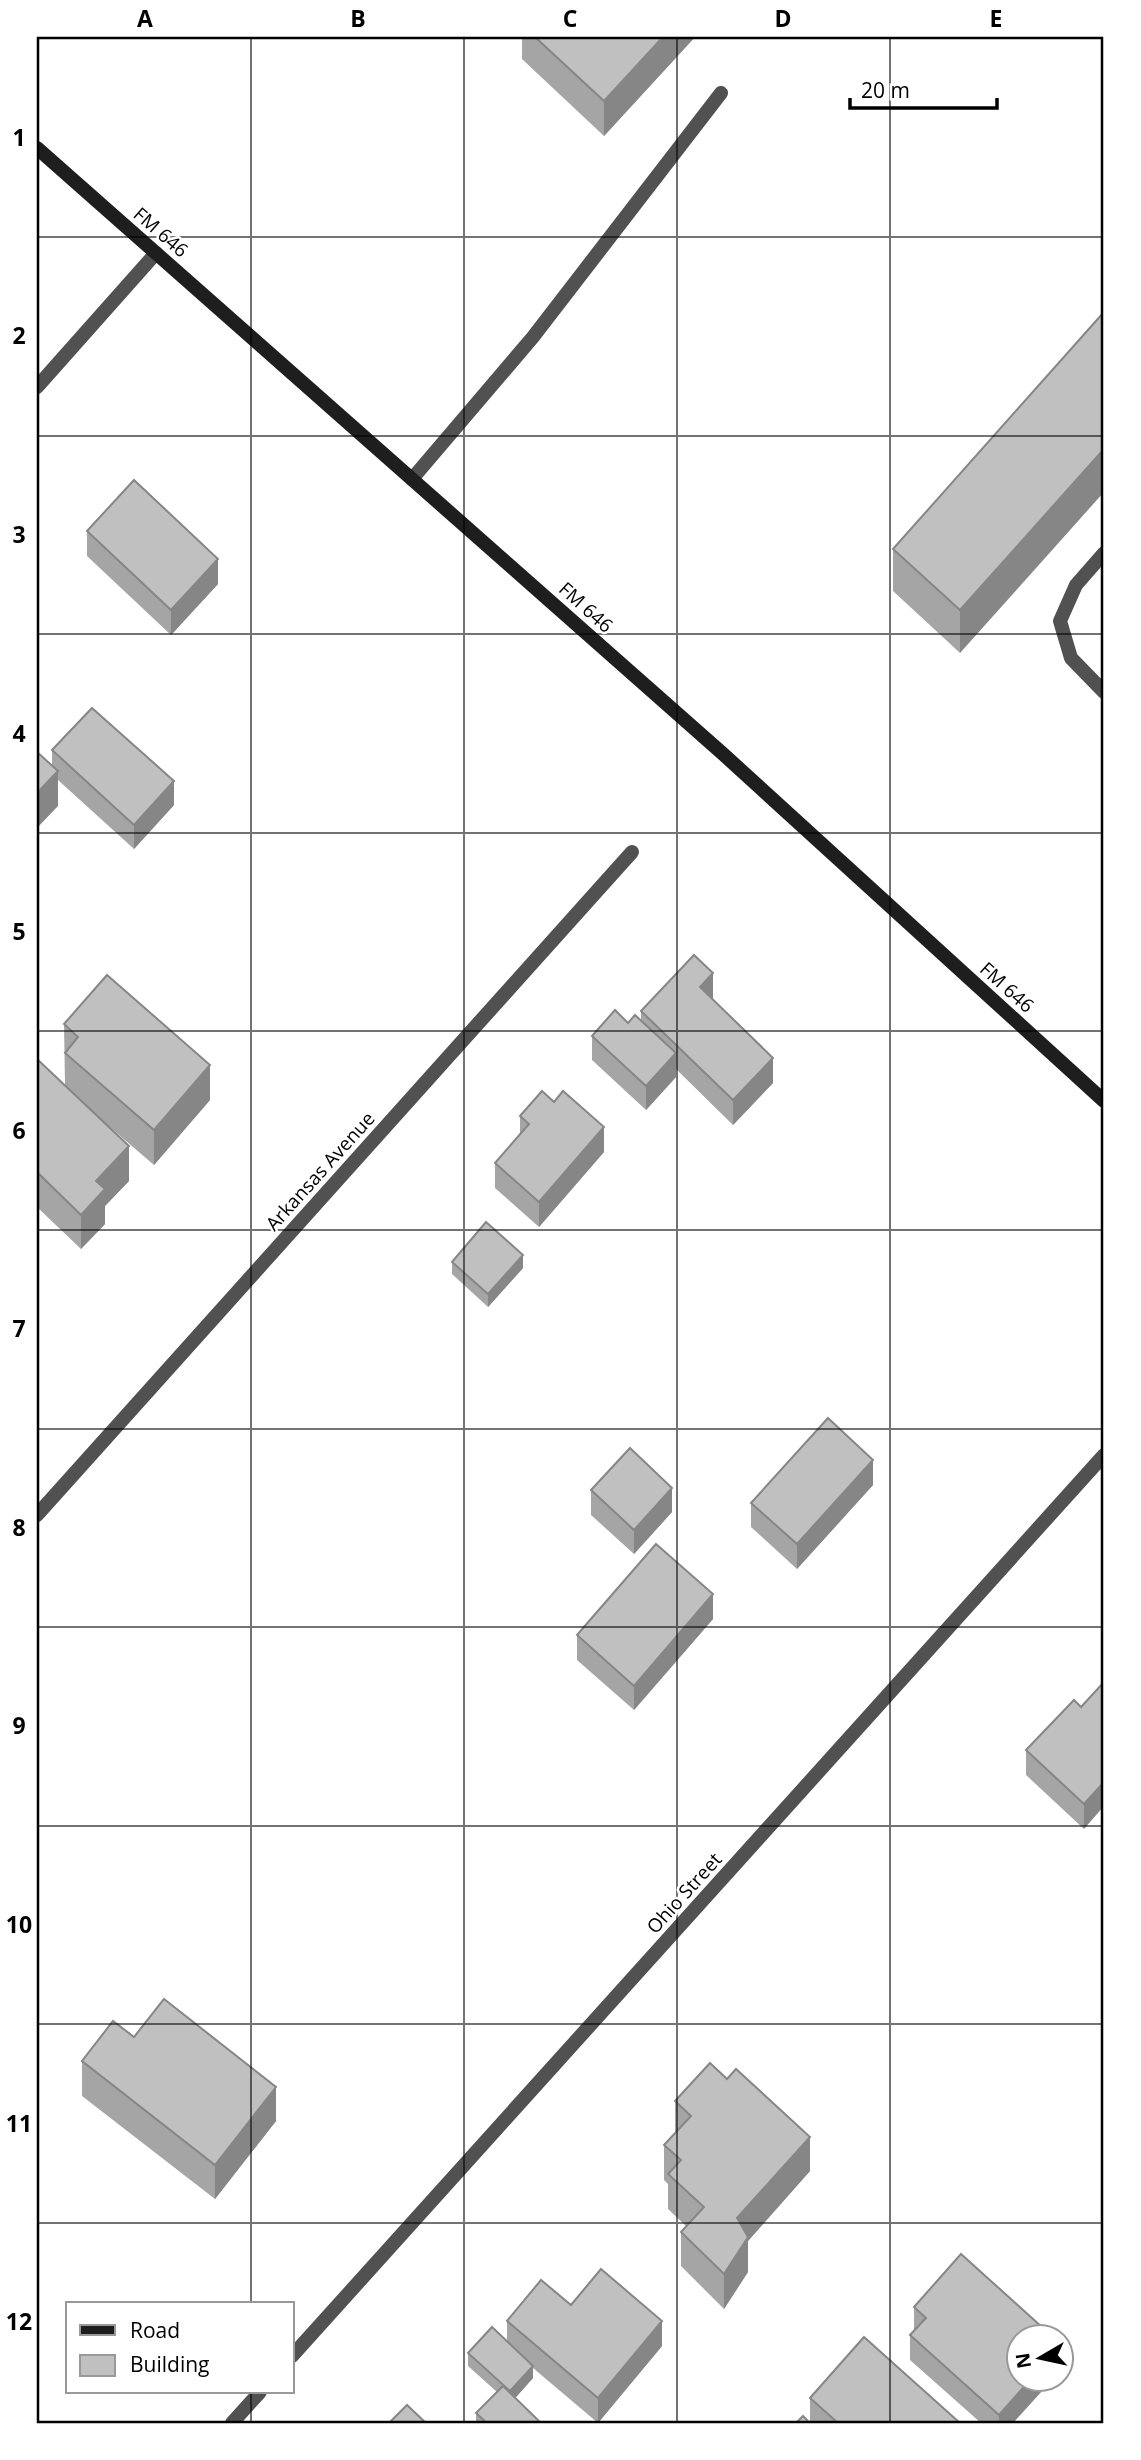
<svg xmlns="http://www.w3.org/2000/svg" width="1141" height="2460" font-family="'Open Sans',sans-serif">
<style>
.lines{fill:none;stroke-linecap:round;stroke-linejoin:round}
.lane{stroke:#515151;stroke-width:14}
.street{stroke:#515151;stroke-width:14}
.secondary{stroke:#1e1e1e;stroke-width:14}
.wall{fill:#a5a5a5}
.shaded-wall{fill:#868686}
.building{fill:#c0c0c0;stroke:#868686;stroke-width:2}
.grid{fill:none;stroke:#000;stroke-width:2;stroke-opacity:0.55}
.labels{text-anchor:middle;dominant-baseline:central;stroke-width:5;stroke-linejoin:round;paint-order:stroke}
.street-label{font-size:19px;fill:#000;stroke:#fff}
.neatline{fill:none;stroke:#000;stroke-width:2.5}
.grid-label{font-size:23px;text-anchor:middle;font-weight:bold;fill:#000}
</style>
<rect width="100%" height="100%" fill="#fff"/>
<g class="lines">
<g class="lane">
<polyline points="412,479 533,337 721,93"/>
<polyline points="1104,553 1076,585 1060,621 1071,658 1104,692"/>
</g>
<g class="street">
<polyline points="37,387 156,253"/>
<polyline points="37,1515 632,852"/>
<polyline points="292,2356 1104,1455"/>
<polyline points="232,2423 260,2392"/>
</g>
<polyline class="secondary" points="37,148 722,753 1104,1101"/>
</g>
<g class="wall">
<polygon points="522,37 695,37 604,136 522,59"/>
<polygon points="1104,312 960,653 893,591 893,549"/>
<polygon points="87,531 218,584 171,635 87,556"/>
<polygon points="52,750 174,805 134,849 58,780 58,806 52,766"/>
<polygon points="713,998 712,999 773,1083 733,1125 676,1069 676,1077 646,1110 592,1060 592,1036 628,1023 641,1021 641,1011"/>
<polygon points="64,1024 210,1100 154,1165 97,1116 129,1181 105,1206 105,1224 81,1249 37,1207 37,1059 65,1085"/>
<polygon points="554,1102 604,1152 539,1227 495,1188 495,1163 520,1134 520,1116"/>
<polygon points="452,1262 523,1268 488,1307 452,1274"/>
<polygon points="873,1485 797,1569 751,1527 751,1503"/>
<polygon points="591,1490 672,1512 634,1554 591,1515"/>
<polygon points="713,1619 634,1710 577,1660 577,1635"/>
<polygon points="1104,1682 1084,1829 1026,1775 1026,1750 1081,1707"/>
<polygon points="134,2037 276,2121 215,2199 82,2096 82,2061"/>
<polygon points="675,2101 810,2171 748,2241 748,2272 724,2309 681,2266 681,2232 686,2226 668,2209 668,2184 664,2180 664,2145 675,2133"/>
<polygon points="961,2254 1013,2423 981,2423 910,2360 910,2335 914,2331 914,2307"/>
<polygon points="571,2305 662,2346 598,2423 533,2368 533,2378 515,2398 541,2423 476,2423 476,2413 497,2392 468,2366 468,2353 507,2341 507,2321"/>
<polygon points="810,2398 960,2423 810,2423"/>
</g>
<g class="shaded-wall">
<polygon points="663,37 695,37 604,136 604,101"/>
<polygon points="1104,449 1104,492 960,653 960,610"/>
<polygon points="218,559 218,584 171,635 171,610"/>
<polygon points="58,771 58,806 37,828 37,793"/>
<polygon points="174,781 174,805 134,849 134,825"/>
<polygon points="713,973 713,998 700,1011 700,987"/>
<polygon points="676,1053 676,1077 646,1110 646,1086"/>
<polygon points="773,1058 773,1083 733,1125 733,1100"/>
<polygon points="210,1065 210,1100 154,1165 154,1130"/>
<polygon points="604,1127 604,1152 539,1227 539,1202"/>
<polygon points="129,1146 129,1181 105,1206 105,1224 81,1249 81,1215 96,1181"/>
<polygon points="523,1255 523,1268 488,1307 488,1294"/>
<polygon points="873,1460 873,1485 797,1569 797,1544"/>
<polygon points="672,1488 672,1512 634,1554 634,1530"/>
<polygon points="713,1594 713,1619 634,1710 634,1686"/>
<polygon points="1104,1782 1104,1806 1084,1829 1084,1804"/>
<polygon points="276,2087 276,2121 215,2199 215,2165"/>
<polygon points="810,2137 810,2171 748,2241 748,2272 724,2309 724,2274 737,2218"/>
<polygon points="662,2321 662,2346 598,2423 598,2398"/>
<polygon points="1061,2345 1061,2370 1060,2371 1060,2346"/>
<polygon points="533,2366 533,2378 510,2404 510,2391"/>
<polygon points="1031,2379 1053,2379 1013,2423 999,2423 999,2415"/>
</g>
<g class="building">
<polygon points="535,37 663,37 604,101"/>
<polygon points="1104,312 1104,449 960,610 893,549"/>
<polygon points="134,480 218,559 171,610 87,531"/>
<polygon points="92,708 174,781 134,825 52,750"/>
<polygon points="37,752 58,771 37,793"/>
<polygon points="694,955 713,973 700,987 773,1058 733,1100 641,1011"/>
<polygon points="107,975 210,1065 154,1130 65,1053 78,1037 64,1024"/>
<polygon points="615,1010 628,1023 635,1015 676,1053 646,1086 592,1036"/>
<polygon points="37,1059 129,1146 96,1181 105,1189 81,1215 37,1172"/>
<polygon points="542,1091 554,1102 563,1091 604,1127 539,1202 495,1163 529,1124 520,1116"/>
<polygon points="486,1222 523,1255 488,1294 452,1262"/>
<polygon points="828,1418 873,1460 797,1544 751,1503"/>
<polygon points="630,1448 672,1488 634,1530 591,1490"/>
<polygon points="656,1544 713,1594 634,1686 577,1635"/>
<polygon points="1104,1682 1104,1782 1084,1804 1026,1750 1074,1700 1081,1707"/>
<polygon points="164,1999 276,2087 215,2165 82,2061 113,2021 134,2037"/>
<polygon points="710,2063 727,2079 736,2069 810,2137 737,2218 748,2237 724,2274 681,2232 704,2207 668,2174 681,2160 664,2145 691,2116 675,2101"/>
<polygon points="961,2254 1053,2337 1018,2337 1018,2379 1031,2379 999,2415 910,2335 926,2318 914,2307"/>
<polygon points="601,2269 662,2321 598,2398 507,2321 541,2280 571,2305"/>
<polygon points="492,2327 533,2366 510,2391 468,2353"/>
<polygon points="864,2337 960,2423 838,2423 810,2398"/>
<polygon points="503,2386 541,2423 487,2423 476,2413"/>
<polygon points="407,2405 426,2423 389,2423"/>
<polygon points="803,2416 810,2423 796,2423"/>
</g>
<path class="grid" d="M251 37V2304M464 37V2423M677 37V2423M890 37V2423M37 237H1104M37 436H1104M37 634H1104M37 833H1104M37 1031H1104M37 1230H1104M37 1429H1104M37 1627H1104M37 1826H1104M37 2024H1104M37 2223H1104M251 2392V2423"/>
<g class="labels">
<g class="street-label">
<text transform="translate(161 232) rotate(41)">FM 646</text>
<text transform="translate(586 607) rotate(42)">FM 646</text>
<text transform="translate(1007 987) rotate(42)">FM 646</text>
<text transform="translate(320 1171) rotate(-48)">Arkansas Avenue</text>
<text transform="translate(684 1893) rotate(-48)">Ohio Street</text>
</g>
</g>
<rect width="1141" height="2460" fill="none" stroke="#ffffff" stroke-width="77"/>
<rect x="66" y="2302" width="228" height="91" fill="#ffffff" stroke="#999999" stroke-width="2"/>
<rect x="80" y="2325" width="35" height="10" fill="#1e1e1e" stroke="#999999" stroke-width="2"/>
<text x="130" y="2338" font-size="21" fill="#000000">Road</text>
<rect x="80" y="2355" width="35" height="21" fill="#c0c0c0" stroke="#999999" stroke-width="2"/>
<text x="130" y="2372" font-size="21" fill="#000000">Building</text>
<g transform="translate(1040 2358) rotate(261)"><circle r="33" fill="#ffffff" stroke="#999999" stroke-width="2"/>
<path d="M0-5L12 26L0 18L-12 26Z" fill="#000000"/>
<text y="-10" font-size="19" font-weight="bold" text-anchor="middle" fill="#000000">N</text>
</g>
<path d="M850 98v10h147v-10" fill="none" stroke="#000000" stroke-width="3.5"/>
<text x="861" y="98" font-size="21" fill="#000000" stroke="#ffffff" stroke-width="5" paint-order="stroke">20 m</text>
<rect x="38" y="38" width="1064" height="2384" class="neatline"/>
<g class="grid-label">
<text x="145" y="27">A</text>
<text x="358" y="27">B</text>
<text x="570" y="27">C</text>
<text x="783" y="27">D</text>
<text x="996" y="27">E</text>
<text x="19" y="146">1</text>
<text x="19" y="344">2</text>
<text x="19" y="543">3</text>
<text x="19" y="742">4</text>
<text x="19" y="940">5</text>
<text x="19" y="1139">6</text>
<text x="19" y="1337">7</text>
<text x="19" y="1536">8</text>
<text x="19" y="1734">9</text>
<text x="19" y="1933">10</text>
<text x="19" y="2132">11</text>
<text x="19" y="2330">12</text>
</g>
</svg>
